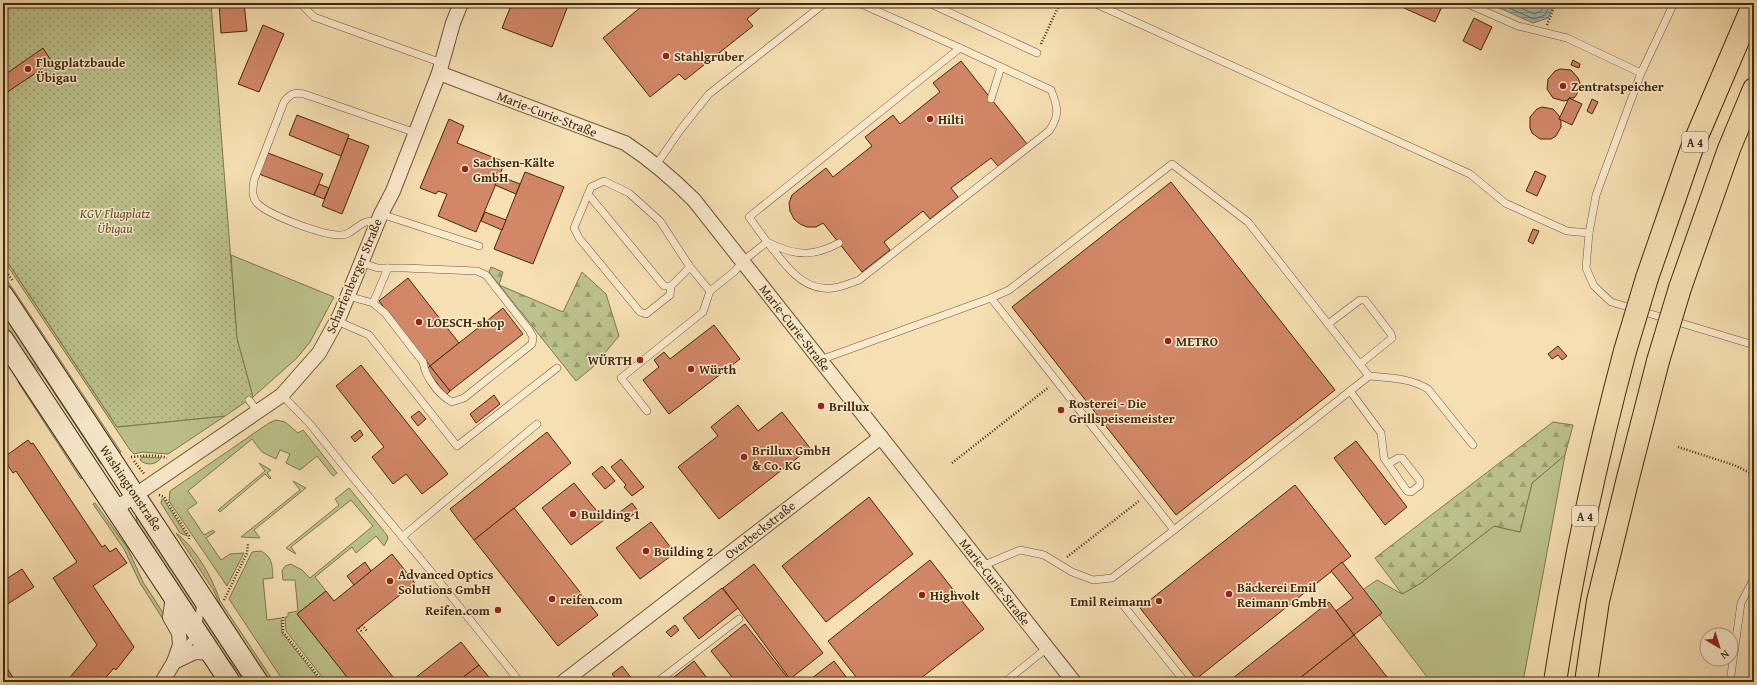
<svg xmlns="http://www.w3.org/2000/svg" width="1757" height="685" font-family="'Gentium Book Plus',serif">
<style>
.grass{fill:#bcc28c;stroke:#7f764c}
.forest{fill:url(#forest-firs);stroke:#7f764c}
.garden{fill:url(#garden-dots);stroke:#7f764c}
.water{fill:url(#water-rules);stroke:#7a8072}
.lines{fill:none;stroke-linecap:round;stroke-linejoin:round}
.shore{stroke:#717260;stroke-width:1}
.building{fill:#d28767;stroke:#42290b}
.lane-casing{stroke:#6f5635;stroke-width:8}
.street-casing{stroke:#6f5635;stroke-width:16}
.secondary-casing{stroke:#42290b;stroke-width:22}
.highway-casing{stroke:#42290b;stroke-width:24}
.path{stroke:#42290b;stroke-width:2.5;stroke-dasharray:1 2;stroke-linecap:butt}
.lane{stroke:#f9eacd;stroke-width:7}
.street{stroke:#f9eacd;stroke-width:14}
.secondary{stroke:#f9eacd;stroke-width:20}
.highway{stroke:#f6dfb2;stroke-width:22}
.highway-bridge-casing{stroke:#42290b;stroke-width:24;stroke-linecap:butt}
.highway-bridge{stroke:#f6dfb2;stroke-width:22}
.poi-dot{fill:#8f2418;stroke:#f9eacd;stroke-width:1.5}
.labels{text-anchor:middle;dominant-baseline:central;stroke-width:3;stroke-linejoin:round;paint-order:stroke}
.shield{fill:#f9eacd;stroke:#796345;stroke-width:1}
.shield-label{font-size:12px;font-weight:bold;fill:#42290b}
.poi-label{font-size:13px;font-weight:bold;fill:#42290b;stroke:#f9eacd;text-anchor:start}
.street-label{font-size:13px;fill:#42290b;stroke:#f9eacd}
.park-label{font-size:13px;font-style:italic;fill:#604f2b;stroke:#f9eacd}
</style>
<defs>
<pattern id="forest-firs" width="22" height="20" patternUnits="userSpaceOnUse"><rect width="22" height="20" fill="#bcc28c"/><path d="M5 1l3.5 6h-7zM16 11l3.5 6h-7z" fill="#9a9e71"/></pattern>
<pattern id="garden-dots" width="8" height="8" patternUnits="userSpaceOnUse"><rect width="8" height="8" fill="#bcc28c"/><path d="M2 2h.1M6 6h.1" fill="none" stroke="#9a9e71" stroke-width="1.8" stroke-linecap="round"/></pattern>
<pattern id="water-rules" width="6" height="5" patternUnits="userSpaceOnUse"><rect width="6" height="5" fill="#a0bab6"/><path d="M0 2.5h6" fill="none" stroke="#849792"/></pattern>
</defs>
<rect width="100%" height="100%" fill="#f6dfb2"/>
<filter id="stains"><feTurbulence type="fractalNoise" baseFrequency=".005" numOctaves="4"/><feColorMatrix values="0 0 0 0 .2 0 0 0 0 .09 0 0 0 0 .02 0 0 0 .5 -.17"/></filter>
<radialGradient id="worn" r=".72"><stop offset=".6" stop-color="#630" stop-opacity="0"/><stop offset="1" stop-color="#630" stop-opacity=".3"/></radialGradient>
<g class="grass">
<polygon points="3,255 117,427 225,416 168,454 142,452 134,454 130,450 3,259"/>
<polygon points="231,255 334,297 310,342 297,358 253,397 237,339"/>
<polygon points="3,274 121,452 117,455 3,283"/>
<polygon points="3,307 105,461 101,464 43,376 3,328"/>
<polygon points="18,382 22,382 84,476 81,479"/>
<polygon points="276,420 285,422 298,433 303,430 337,473 333,476 317,456 300,470 286,463 290,454 280,450 276,459 262,452 252,439 188,491 197,503 187,510 204,535 213,530 215,532 206,538 221,560 230,554 244,553 227,586 169,501 170,491 269,423"/>
<polygon points="1565,455 1523,682 1431,682 1361,591 1377,580 1402,594 1421,583 1494,526 1520,532 1532,483"/>
<path d="M142 457 161 458C156 465 146 466 140 460Z"/>
<polygon points="259,463 271,470 267,473 271,478 270,479 265,474 220,512 218,510 265,471"/>
<polygon points="293,481 306,488 254,530 260,538 241,537 300,490"/>
<polygon points="349,488 387,535 388,539 384,546 376,536 356,553 352,547 315,577 326,591 297,614 351,682 326,682 286,631 285,617 288,617 288,613 298,611 295,580 283,580 282,571 285,566 291,564 302,570 310,578 373,526 351,500 291,547 296,554 286,548 339,505 335,499"/>
<polygon points="162,499 164,500 187,536 180,533 161,503"/>
<polygon points="95,503 127,547 143,582 169,622 166,624 140,583 124,549 93,504"/>
<polygon points="136,515 195,598 197,619 138,529"/>
<path d="M176 533C195 547 213 579 220 601L274 682H267L224 614 214 591Z"/>
<path d="M261 551C273 557 272 566 273 578L263 579 267 620 281 618 282 633 321 682H284L229 599 252 552Z"/>
<path d="M204 612 252 682H245C232 663 216 646 202 627Z"/>
</g>
<g class="forest">
<polygon points="491,267 503,272 499,285 563,312 582,272 606,294 619,336 594,366 576,381 489,272"/>
<polygon points="1553,422 1573,425 1565,455 1532,483 1520,532 1494,526 1421,583 1402,594 1375,558"/>
</g>
<polygon class="garden" points="3,3 211,3 237,339 253,397 225,416 117,427 3,255"/>
<polygon class="water" points="1488,3 1555,3 1548,18 1533,23"/>
<g class="lines">
<g class="shore">
<polyline points="1498,3 1534,19 1545,15 1551,3"/>
<polyline points="1510,3 1534,14 1541,11 1545,3"/>
</g>
</g>
<g class="building">
<polygon points="219,3 244,3 247,31 221,33"/>
<polygon points="512,3 569,3 552,47 502,28"/>
<polygon points="646,3 766,3 747,19 753,26 685,80 679,74 650,97 603,38"/>
<polygon points="1393,3 1440,3 1443,4 1435,22"/>
<polygon points="1474,18 1492,27 1481,50 1463,41"/>
<polygon points="263,25 284,34 259,92 238,84"/>
<polygon points="43,48 52,62 3,95 3,76"/>
<polygon points="1573,60 1580,64 1579,68 1571,65"/>
<polygon points="961,61 1027,144 998,166 991,158 951,188 958,197 930,219 923,211 884,242 890,250 862,272 823,223 816,227 807,227 800,224 794,219 790,211 789,203 792,195 826,168 833,177 872,146 865,137 893,115 900,124 940,92 933,83"/>
<polygon points="1560,69 1571,70 1578,78 1580,83 1577,94 1574,98 1569,98 1568,100 1564,101 1553,98 1547,89 1548,79 1555,71"/>
<polygon points="1569,98 1582,104 1572,125 1559,119"/>
<polygon points="1592,99 1598,102 1592,114 1587,111"/>
<polygon points="1542,107 1553,109 1560,117 1559,119 1561,120 1561,127 1556,136 1551,139 1540,139 1532,133 1530,128 1530,117 1537,109"/>
<polygon points="297,115 349,135 341,156 289,135"/>
<polygon points="449,119 464,126 457,143 505,162 476,232 438,216 447,194 438,191 436,194 420,188"/>
<polygon points="348,138 369,146 342,214 322,206"/>
<polygon points="268,153 323,174 314,195 259,174"/>
<polygon points="1535,171 1546,176 1537,196 1526,191"/>
<polygon points="525,172 564,187 533,264 494,249"/>
<polygon points="499,176 520,184 516,194 495,185"/>
<polygon points="1171,182 1335,390 1176,515 1012,307"/>
<polygon points="319,184 329,188 324,199 314,195"/>
<polygon points="485,212 506,220 502,230 481,221"/>
<polygon points="1533,229 1539,231 1533,244 1528,241"/>
<polygon points="408,278 459,343 430,366 379,301"/>
<polygon points="503,308 523,334 450,391 430,366"/>
<polygon points="714,325 740,359 669,414 643,380 659,367 654,360 664,352 670,359"/>
<polygon points="1558,346 1567,356 1562,360 1558,355 1552,359 1548,354"/>
<polygon points="361,365 448,474 422,494 406,474 393,484 372,457 384,447 336,386"/>
<polygon points="430,366 450,391 446,395 426,369"/>
<polygon points="494,395 500,404 476,423 470,414"/>
<polygon points="738,405 758,431 782,412 810,448 719,519 678,467 718,436 711,427"/>
<polygon points="419,411 426,419 418,426 411,417"/>
<polygon points="360,430 363,435 355,442 351,437"/>
<polygon points="547,432 571,463 474,540 450,509"/>
<polygon points="28,440 31,444 33,443 102,547 105,545 110,552 116,548 127,563 93,586 134,647 116,670 114,668 102,682 66,682 97,645 53,578 77,562 16,471 13,473 3,458"/>
<polygon points="1356,441 1407,507 1385,525 1334,458"/>
<polygon points="621,459 644,487 632,496 624,487 626,485 611,467"/>
<polygon points="602,466 615,481 605,489 592,474"/>
<polygon points="574,483 604,520 571,545 542,508"/>
<polygon points="1295,485 1351,556 1196,679 1140,608"/>
<polygon points="869,497 913,554 826,622 782,566"/>
<polygon points="632,503 638,511 626,520 620,512"/>
<polygon points="514,508 598,615 558,646 474,540"/>
<polygon points="651,522 675,553 640,579 616,548"/>
<polygon points="392,554 415,583 356,630 397,682 351,682 297,614 326,591 334,601"/>
<polygon points="930,560 984,629 916,682 860,682 828,641"/>
<polygon points="365,562 371,571 354,585 347,576"/>
<polygon points="1342,562 1382,613 1354,635 1336,611 1353,598 1331,571"/>
<polygon points="754,564 823,653 790,679 723,588"/>
<polygon points="22,569 34,587 3,607 3,581"/>
<polygon points="722,588 738,608 699,639 683,618"/>
<polygon points="1329,602 1354,635 1295,682 1228,682"/>
<polygon points="745,624 791,682 736,682 711,651"/>
<polygon points="675,625 679,630 671,637 666,632"/>
<polygon points="1354,635 1391,682 1295,682"/>
<polygon points="461,642 479,665 457,682 410,682"/>
<polygon points="694,661 710,682 668,682"/>
<polygon points="834,661 850,682 807,682"/>
<polygon points="3,662 16,682 3,682"/>
<polygon points="479,665 493,682 457,682"/>
<polygon points="622,666 633,680 630,682 618,682 612,674"/>
</g>
<g class="lines">
<g class="lane-casing">
<g id="lane">
<polyline points="300,3 314,17 442,63"/>
<polyline points="929,3 1037,53"/>
<polyline points="1094,3 1470,174 1505,203 1567,231 1589,233"/>
<polyline points="1466,3 1518,26 1567,38 1641,73 1596,195 1589,233 1586,268 1594,286 1611,302 1754,345"/>
<polyline points="960,48 1001,67 991,99"/>
<polyline points="1641,73 1674,3"/>
<polyline points="656,165 681,129 709,94 825,3"/>
<polyline points="588,194 664,286 671,286"/>
<polyline points="381,214 479,246"/>
<path d="M378 222C374 222 369 221 366 222 356 225 351 236 339 235 322 235 268 215 257 203 251 196 253 188 254 180L284 102C290 94 294 92 304 94L416 133"/>
<path d="M767 242C782 260 798 286 823 288 835 290 848 284 859 280L1049 131C1060 115 1058 107 1051 90L1001 67"/>
<path d="M769 243C796 256 813 257 839 243"/>
<polyline points="690,267 671,286 670,295 646,314 640,312 579,238 574,228 591,187 604,181 629,193 660,221 690,267 710,291"/>
<path d="M348 296 373 303 385 313 423 362C425 377 439 395 452 402L464 398 532 344 533 337 529 330 486 275 477 271 404 268H378L362 263"/>
<polyline points="991,298 1009,290 1172,164 1248,222 1369,376 1174,530"/>
<polyline points="373,303 388,268"/>
<polyline points="337,321 369,335 457,446 557,368"/>
<polyline points="1328,324 1360,300 1365,300 1391,334 1392,338 1360,364"/>
<polyline points="820,360 991,298 1174,530 1112,578 1093,580 1072,572 1044,555 1020,550 982,566"/>
<path d="M1369 376C1390 378 1410 378 1428 389L1473 445"/>
<polyline points="1350,391 1381,433 1384,458 1407,491 1411,492 1420,485 1420,481 1402,458 1398,458 1388,464"/>
<polyline points="282,395 310,424 350,474 434,575 520,682"/>
<polyline points="249,400 258,412"/>
<polyline points="647,411 621,378 703,312 710,291 735,271 743,261 767,242 749,217 960,48 859,3"/>
<polyline points="402,537 537,424"/>
<polyline points="1123,605 1185,682"/>
<polyline points="181,654 197,633 201,602"/>
<polyline points="657,682 739,619"/>
<polyline points="1005,682 1047,648"/>
<polyline points="1730,682 1741,603 1754,578"/>
</g>
</g>
<g class="street-casing">
<g id="street">
<path d="M439 73 625 143C651 160 673 179 694 200L1074 682"/>
<polyline points="115,509 282,395 319,353 340,315 381,214 393,191 439,73 453,23 461,3"/>
<polyline points="174,662 195,652 211,653"/>
<polyline points="162,682 174,662 180,645 179,633 170,617 173,597"/>
<polyline points="563,682 881,437"/>
</g>
</g>
<g class="secondary-casing">
<g id="secondary">
<polyline points="3,295 258,682"/>
<polyline points="3,339 230,682"/>
</g>
</g>
<g class="highway-casing">
<g id="highway">
<polyline points="1647,278 1692,148 1754,3"/>
<polyline points="1680,288 1729,149 1754,89"/>
<path d="M1555 682C1572 570 1596 460 1625 351"/>
<polyline points="1586,682 1598,601 1628,478 1658,361"/>
</g>
</g>
<g class="path">
<polyline points="1547,25 1556,3"/>
<polyline points="1041,44 1060,3"/>
<polyline points="3,267 13,281"/>
<polyline points="1678,447 1734,465 1754,475"/>
<path d="M131 457C144 456 154 454 167 458"/>
<polyline points="134,461 145,475"/>
<polyline points="952,463 1049,387"/>
<polyline points="159,495 164,497 189,536 189,539"/>
<polyline points="1067,557 1139,501"/>
<polyline points="224,600 247,553 248,544"/>
<polyline points="283,617 283,632 323,682"/>
<polyline points="362,625 367,631"/>
<polyline points="359,628 363,633"/>
</g>
<use href="#lane" class="lane"/>
<use href="#street" class="street"/>
<use href="#secondary" class="secondary"/>
<use href="#highway" class="highway"/>
<g class="highway-bridge-casing">
<g id="highway-bridge">
<polyline points="1625,351 1647,278"/>
<polyline points="1658,361 1680,288"/>
</g>
</g>
<use href="#highway-bridge" class="highway-bridge"/>
</g>
<g class="poi-dot">
<circle cx="666" cy="56" r="4"/>
<circle cx="28" cy="69" r="4"/>
<circle cx="1563" cy="86" r="4"/>
<circle cx="930" cy="119" r="4"/>
<circle cx="465" cy="169" r="4"/>
<circle cx="419" cy="322" r="4"/>
<circle cx="1168" cy="341" r="4"/>
<circle cx="640" cy="360" r="4"/>
<circle cx="691" cy="369" r="4"/>
<circle cx="821" cy="406" r="4"/>
<circle cx="1061" cy="410" r="4"/>
<circle cx="744" cy="457" r="4"/>
<circle cx="573" cy="514" r="4"/>
<circle cx="646" cy="551" r="4"/>
<circle cx="390" cy="581" r="4"/>
<circle cx="1229" cy="594" r="4"/>
<circle cx="922" cy="595" r="4"/>
<circle cx="552" cy="599" r="4"/>
<circle cx="1159" cy="601" r="4"/>
<circle cx="498" cy="610" r="4"/>
</g>
<g class="labels">
<g class="shield">
<rect x="1682" y="132" width="26" height="20" rx="3"/>
<rect x="1572" y="506" width="26" height="20" rx="3"/>
</g>
<g class="shield-label">
<text x="1695" y="142">A 4</text>
<text x="1585" y="516">A 4</text>
</g>
<g class="poi-label">
<text x="674" y="56">Stahlgruber</text>
<text x="36" y="62">Flugplatzbaude<tspan x="36" dy="15">Übigau</tspan></text>
<text x="1571" y="86">Zentratspeicher</text>
<text x="938" y="119">Hilti</text>
<text x="473" y="162">Sachsen-Kälte<tspan x="473" dy="15">GmbH</tspan></text>
<text x="427" y="322">LOESCH-shop</text>
<text x="1176" y="341">METRO</text>
<text x="632" y="360" text-anchor="end">WÜRTH</text>
<text x="699" y="369">Würth</text>
<text x="1069" y="403">Rosterei - Die<tspan x="1069" dy="15">Grillspeisemeister</tspan></text>
<text x="829" y="406">Brillux</text>
<text x="752" y="450">Brillux GmbH<tspan x="752" dy="15">&amp; Co. KG</tspan></text>
<text x="581" y="514">Building 1</text>
<text x="654" y="551">Building 2</text>
<text x="398" y="574">Advanced Optics<tspan x="398" dy="15">Solutions GmbH</tspan></text>
<text x="1237" y="587">Bäckerei Emil<tspan x="1237" dy="15">Reimann GmbH</tspan></text>
<text x="930" y="595">Highvolt</text>
<text x="560" y="599">reifen.com</text>
<text x="1151" y="601" text-anchor="end">Emil Reimann</text>
<text x="490" y="610" text-anchor="end">Reifen.com</text>
</g>
<g class="street-label">
<text transform="translate(547 114) rotate(21)">Marie-Curie-Straße</text>
<text transform="translate(354 276) rotate(-67)">Scharfenberger Straße</text>
<text transform="translate(795 328) rotate(52)">Marie-Curie-Straße</text>
<text transform="translate(131 488) rotate(56)">Washingtonstraße</text>
<text transform="translate(760 530) rotate(-38)">Overbeckstraße</text>
<text transform="translate(995 582) rotate(52)">Marie-Curie-Straße</text>
</g>
<g class="park-label">
<text x="115" y="213">KGV Flugplatz<tspan x="115" dy="15">Übigau</tspan></text>
</g>
</g>
<rect width="1757" height="685" fill="none" stroke="#f6dfb2" stroke-width="16"/>
<rect x="4" y="4" width="1749" height="677" fill="none" stroke="#42290b" stroke-width="2"/>
<rect x="8" y="8" width="1741" height="669" fill="none" stroke="#42290b"/>
<g transform="translate(1719 647) rotate(142)"><circle r="19" fill="#f9eacd" stroke="#b09d7f"/>
<path d="M0-3L7 15L0 10L-7 15Z" fill="#8f2418"/>
<text y="-6" font-size="11" font-weight="bold" text-anchor="middle" fill="#42290b">N</text>
</g>
<rect width="100%" height="100%" filter="url(#stains)"/>
<rect width="100%" height="100%" fill="url(#worn)"/>
</svg>
